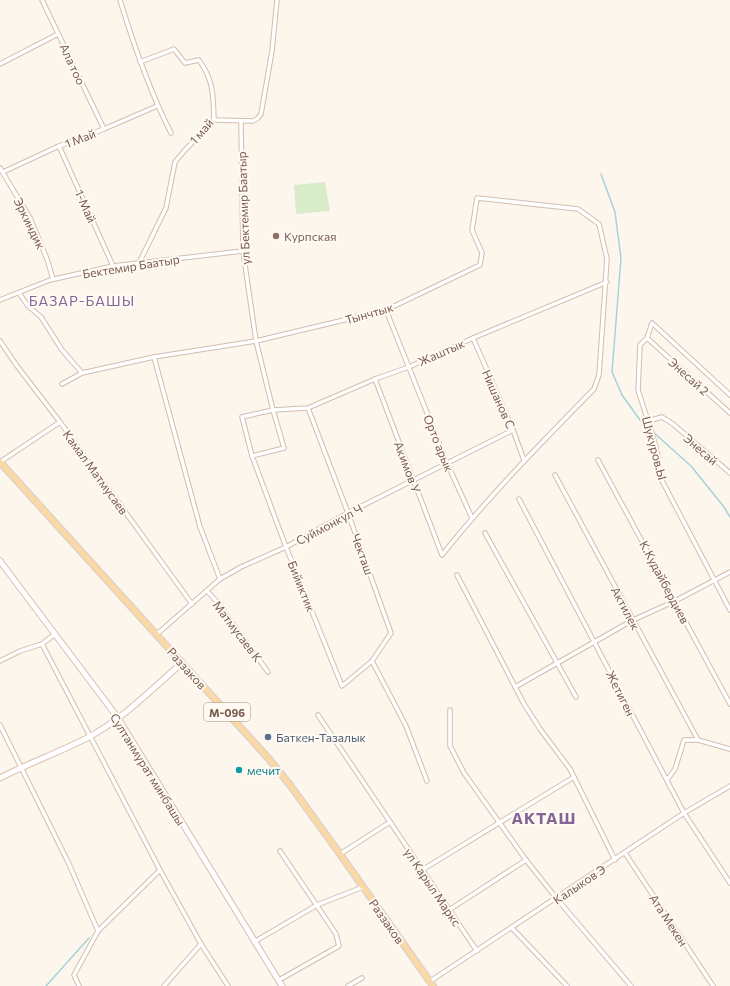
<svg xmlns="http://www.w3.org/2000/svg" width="730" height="986" font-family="Commissioner,sans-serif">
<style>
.green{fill:#d8ecc9}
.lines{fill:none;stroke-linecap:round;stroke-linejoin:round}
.stream{stroke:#a5d3da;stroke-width:1.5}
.street-casing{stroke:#d1beb0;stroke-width:5.5}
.secondary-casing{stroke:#d6c0b0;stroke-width:7}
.primary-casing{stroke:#dad1cd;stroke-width:8}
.street{stroke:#fff;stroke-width:3.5}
.secondary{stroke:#fff;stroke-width:5}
.primary{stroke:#fbd9a5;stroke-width:5.5}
.education-dot{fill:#8d6e63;stroke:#fffaf3;stroke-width:1.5}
.service-dot{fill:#5c6f8a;stroke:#fffaf3;stroke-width:1.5}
.culture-dot{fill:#0f9aa8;stroke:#fffaf3;stroke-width:1.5}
.labels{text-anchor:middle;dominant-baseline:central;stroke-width:4;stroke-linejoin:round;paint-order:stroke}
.shield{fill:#fffaf3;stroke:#a28b7f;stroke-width:1}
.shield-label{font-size:11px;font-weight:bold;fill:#7a5c4d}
.street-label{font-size:12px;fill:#7a5c4d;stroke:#fffaf3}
.education-label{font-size:12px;fill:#785e54;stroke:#fffaf3;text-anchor:start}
.service-label{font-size:12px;fill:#4e5e75;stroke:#fffaf3;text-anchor:start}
.culture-label{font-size:12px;fill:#0d838f;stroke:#fffaf3;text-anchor:start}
.quarter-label{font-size:14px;letter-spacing:1px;fill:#846695;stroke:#fffaf3}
.district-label{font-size:16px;font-weight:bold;letter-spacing:1px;fill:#846695;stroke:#fffaf3}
</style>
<rect width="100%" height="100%" fill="#fdf6ec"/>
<polygon class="green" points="325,182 330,211 296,214 294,185"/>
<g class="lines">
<g class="stream">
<polyline points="601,174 615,212 621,258 612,372 622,395 640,420 650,429"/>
<polyline points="653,432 691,466 724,507 730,517"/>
<polyline points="46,986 89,938"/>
</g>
<g class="street-casing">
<g id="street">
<polyline points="42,0 104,129"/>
<path d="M120 0C134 46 149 90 171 133"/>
<polyline points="0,64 58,34"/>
<polyline points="214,120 253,121 258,118 261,114 272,51 277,0"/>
<polyline points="241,122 243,251 256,341 273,410 284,448 252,456"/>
<polyline points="59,146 113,266"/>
<polyline points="0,168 30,218 47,259 53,279"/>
<polyline points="3,172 59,146 104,129 157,106"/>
<path d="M139 263 166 208 175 162 185 150 214 120C213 95 214 81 199 60L185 63 174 49 140 62"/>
<polyline points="19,293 28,306 41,317 62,350 82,373"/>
<polyline points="0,300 50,280 113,266 243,251"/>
<polyline points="386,310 447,463 472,518"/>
<polyline points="473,338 513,430 524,460"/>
<polyline points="647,338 730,413"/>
<polyline points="0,341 17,366 60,422 192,604"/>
<polyline points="154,357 200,527 220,579"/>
<path d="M62 384 82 373 154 357 256 341 386 310 480 265 482 253 472 230 477 198 578 209 599 224 607 259 599 375 594 389C541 443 489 496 442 555L375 379"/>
<polyline points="730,395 652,323 647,338 640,345 638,390 654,440 658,457 659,475 730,610"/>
<polyline points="308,408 348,513 391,633 372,661 342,686 286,547 252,456 242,417 273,410 308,408 375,379 409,367 473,338 607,282"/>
<polyline points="648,421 662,417 673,424 730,473"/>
<polyline points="598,460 730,704"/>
<polyline points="0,462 60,422"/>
<polyline points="555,475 698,740"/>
<polyline points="519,499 684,813 730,883"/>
<polyline points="485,533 576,697"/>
<polyline points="457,575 524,704 540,729 570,769 615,860"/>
<polyline points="207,591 217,602 268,672"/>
<polyline points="157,634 220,579 241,567 286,547 348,513 513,430"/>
<polyline points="42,644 160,870 201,944 228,986"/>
<polyline points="0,661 20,651 42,644 55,634"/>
<polyline points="372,661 406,726 427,781"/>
<polyline points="515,687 633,620 675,601 730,572"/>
<polyline points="450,710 450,746 464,773 526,860 557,899 631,986"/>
<polyline points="318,715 477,951"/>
<polyline points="0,725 69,864 98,931"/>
<polyline points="667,780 675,769 684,740 698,740 730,749"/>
<polyline points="625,853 713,986"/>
<polyline points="340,854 390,822"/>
<polyline points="422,870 574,777"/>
<polyline points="449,910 526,860"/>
<polyline points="512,928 567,986"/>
<polyline points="254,942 317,905 363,887"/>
<polyline points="279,980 339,946 336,934 280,851"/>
<polyline points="429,982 684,813 730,786"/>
<polyline points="79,986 74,975 98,931 160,870"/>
<polyline points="164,986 201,944"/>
<polyline points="348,986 362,978"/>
</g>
</g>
<g class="secondary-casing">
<g id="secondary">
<polyline points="0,561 118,718 282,986"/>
<path d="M0 778C29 763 60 752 89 737 124 718 153 688 182 663"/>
</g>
</g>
<g class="primary-casing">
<polyline id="primary" points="0,462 269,759 290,785 340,854 433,986"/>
</g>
<use href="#street" class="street"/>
<use href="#secondary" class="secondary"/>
<use href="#primary" class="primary"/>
</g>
<circle class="education-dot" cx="276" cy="236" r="4"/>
<circle class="service-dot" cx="268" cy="737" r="4"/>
<circle class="culture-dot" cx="239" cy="770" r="4"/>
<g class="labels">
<rect class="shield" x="204" y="703" width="46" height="18" rx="3"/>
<g class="shield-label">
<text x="227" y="712">М-096</text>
</g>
<g class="street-label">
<text transform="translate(73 64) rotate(65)">Ала тоо</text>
<text transform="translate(201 131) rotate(-49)">1 май</text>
<text transform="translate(80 138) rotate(-21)">1 Май</text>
<text transform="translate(86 206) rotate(66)">1-Май</text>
<text transform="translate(243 208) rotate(-92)">ул Бектемир Баатыр</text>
<text transform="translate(30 223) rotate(64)">Эркиндик</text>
<text transform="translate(131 266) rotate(-9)">Бектемир Баатыр</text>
<text transform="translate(369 313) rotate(-16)">Тынчтык</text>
<text transform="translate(441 352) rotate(-24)">Жаштык</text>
<text transform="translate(689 376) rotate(42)">Энесай 2</text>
<text transform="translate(499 399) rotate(66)">Нишанов С</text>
<text transform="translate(439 443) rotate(68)">Орто арык</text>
<text transform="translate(655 448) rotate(75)">Шукуров.Ы</text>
<text transform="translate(701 449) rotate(41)">Энесай</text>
<text transform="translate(408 467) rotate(69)">Акимов У</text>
<text transform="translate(96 472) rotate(54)">Камал Матмусаев</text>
<text transform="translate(329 524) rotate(-28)">Суймонкул Ч</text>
<text transform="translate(363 554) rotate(70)">Чекташ</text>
<text transform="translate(665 582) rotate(62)">К.Кудайбердиев</text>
<text transform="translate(302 586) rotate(68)">Бийиктик</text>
<text transform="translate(626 608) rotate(62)">Актилек</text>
<text transform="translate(238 631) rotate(53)">Матмусаев К</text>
<text transform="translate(187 668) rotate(48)">Раззаков</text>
<text transform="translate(621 693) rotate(63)">Жетиген</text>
<text transform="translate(148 769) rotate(58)">Султанмурат минбашы</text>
<text transform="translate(579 884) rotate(-34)">Калыков Э</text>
<text transform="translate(433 887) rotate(56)">ул Карыл Маркс</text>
<text transform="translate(669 920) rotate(57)">Ата Мекен</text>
<text transform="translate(387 921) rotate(55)">Раззаков</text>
</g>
<g class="education-label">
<text x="284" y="236">Курпская</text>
</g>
<g class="service-label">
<text x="276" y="737">Баткен-Тазалык</text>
</g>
<g class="culture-label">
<text x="247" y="770">мечит</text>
</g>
<g class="quarter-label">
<text x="82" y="300">БАЗАР-БАШЫ</text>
</g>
<g class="district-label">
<text x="544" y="817">АКТАШ</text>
</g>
</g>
</svg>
